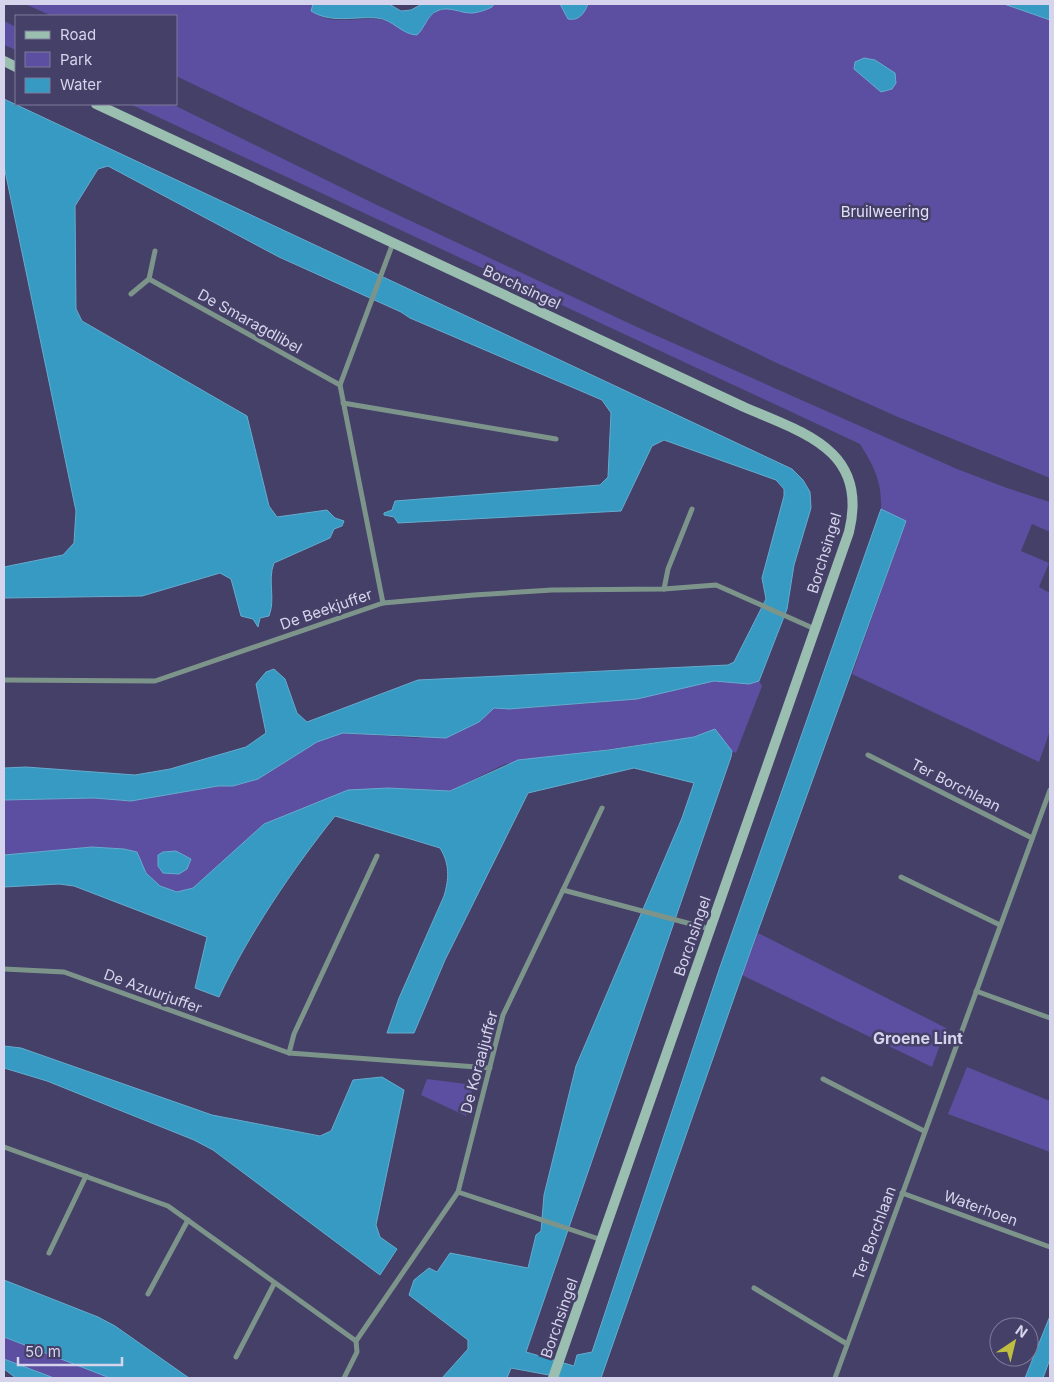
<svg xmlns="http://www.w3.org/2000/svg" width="1054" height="1382" font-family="Inter,sans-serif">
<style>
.green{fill:#5c4ea0;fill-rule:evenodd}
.water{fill:#369ac2;stroke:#66abcf}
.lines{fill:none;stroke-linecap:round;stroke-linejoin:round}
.minor{stroke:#7d948a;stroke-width:5}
.secondary{stroke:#9abeb0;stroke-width:10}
.labels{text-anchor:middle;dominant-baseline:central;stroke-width:5;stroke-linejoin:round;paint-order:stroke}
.park-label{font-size:15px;fill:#e2e0f8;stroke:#454067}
.street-label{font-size:15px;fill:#d6d4ec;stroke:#454067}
.neighbourhood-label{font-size:16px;font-weight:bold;fill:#d6d4ec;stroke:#454067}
</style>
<rect width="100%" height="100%" fill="#454067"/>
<g class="green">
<path d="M25 4H313L311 11C317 14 323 18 329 19 360 24 380 9 407 33L422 29 428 18 437 11 447 8 460 12 492 7 494 4H560L568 18 587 7 588 4H1004L1050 20V478L898 417 779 364 176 76V16H52Z"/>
<polygon points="4,21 16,27 16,50 4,45"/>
<path d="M130 104H172L379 206 637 327 957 469 1007 488 1050 502V532L1032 524 1021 551 1049 563 1039 587 1050 593V731L1039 762 852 674 906 521 881 509C882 481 874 467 860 444Z"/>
<path d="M714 681 749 684 759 681 762 686 736 753 732 751 715 730 694 737 505 764 450 791 388 788 264 824 193 888 177 892 160 886 146 873 137 852 124 849 92 847 4 855V800L94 798 131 801 218 786H233L258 779 317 742 343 733 418 738 479 722 493 707 509 709 605 702ZM176 851 190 858 187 869 158 855 163 852Z"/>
<polygon points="758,933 946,1028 932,1067 742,975"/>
<polygon points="967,1067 1050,1101 1050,1152 948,1114"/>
<polygon points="427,1079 474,1085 466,1116 421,1095"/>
<polygon points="4,1337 106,1376 110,1378 54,1378 4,1359"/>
</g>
<g class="water">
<path d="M313 4H389L401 11 411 10 422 4H494L492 7C486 10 480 12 473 13 461 14 449 5 437 11 427 15 425 28 417 35 402 35 393 19 377 18 354 16 332 24 311 11Z"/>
<path d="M560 4H588C584 14 579 21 568 19Z"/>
<polygon points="1004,4 1050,4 1050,20"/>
<polygon points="864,58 875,60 895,73 896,83 892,89 881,92 854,69 855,62"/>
<path d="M4 99 792 469 803 480 810 492 811 508 794 565 787 609 759 681 749 684 714 681 637 699 509 709 494 708 479 722 446 738 343 733 317 742 258 779 233 786H218L131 801 94 798 4 800V768L26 767 135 775 170 769 246 747 266 733 256 684 266 672 274 669 285 679 297 713 307 722 418 680 728 665 734 662 766 599 762 578 784 496V489L776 480 664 440 652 446 621 511 398 523 394 517 384 515V513L392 510 395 501 600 485 608 477 611 413 602 400 410 318 401 312 279 257 108 166 98 169 75 206 76 309 82 321 247 416 269 506 277 517 327 510 335 518 344 521 342 526 334 529 330 538 274 563C267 581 276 598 269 616L260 618 258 627 253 619 241 616 231 579 220 573 142 596 4 598V567L63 555 74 543 76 511 4 166Z"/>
<path d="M881 509 906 521 742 975 601 1378H565L511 1368 507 1378H442L468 1349V1340L409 1295 414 1280 429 1268 437 1272 450 1253 528 1268 536 1235 541 1231 544 1195 576 1066 682 818 694 783 634 768 528 793 445 960 414 1033H387L399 998 444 896C449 879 450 864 440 848L335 816C292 870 248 935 219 997L195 988 207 937 74 886 59 884 4 887V855L92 847 124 849 137 852 146 873 160 886 177 892 193 888 264 824 348 790 388 788 450 791 518 760 608 750 694 737 715 729 732 751 731 757 526 1352 574 1366 577 1355 592 1352 720 967Z"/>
<polygon points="176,851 191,859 187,869 179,874 163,873 158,866 158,855 163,852"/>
<polygon points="4,1046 21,1048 212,1115 320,1136 331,1131 353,1080 382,1077 404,1090 376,1225 380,1237 397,1249 380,1275 213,1150 194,1140 47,1081 4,1068"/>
<polygon points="4,1280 98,1317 115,1326 189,1378 110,1378 4,1337"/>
<polygon points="1050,1316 1050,1359 1043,1378 1025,1378"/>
<polygon points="4,1359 54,1378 16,1378 4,1369"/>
</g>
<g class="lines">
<g class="minor">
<polyline points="149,279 340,385"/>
<polyline points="131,294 149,279 155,251"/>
<polyline points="343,403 556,439"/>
<polyline points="664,589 668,569 692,509"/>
<polyline points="383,603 340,385 393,243"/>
<polyline points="4,680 155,681 383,603 474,595 552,590 664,589 716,585 815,629"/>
<polyline points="868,755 1032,838"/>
<polyline points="901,877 1000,925"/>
<polyline points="563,890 602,808"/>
<polyline points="4,969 64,972 289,1053 490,1068"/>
<polyline points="976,991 1050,1018"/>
<polyline points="289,1053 294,1034 377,856"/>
<polyline points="823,1079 924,1131"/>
<polyline points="4,1147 168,1206 356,1341 458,1192 602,1240"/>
<polyline points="458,1192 503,1015 563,890 710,929"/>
<polyline points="902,1193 1050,1247"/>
<polyline points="49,1253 86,1176"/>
<polyline points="754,1288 847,1344"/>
<polyline points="148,1294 188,1220"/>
<polyline points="236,1357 274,1284"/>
<polyline points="344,1378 357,1352 356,1341"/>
<polyline points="835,1378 1050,790"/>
</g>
<g class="secondary">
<polyline points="4,61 16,67"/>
<path d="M96 104 744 407C804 433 869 450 849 532L553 1378"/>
</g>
</g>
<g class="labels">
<g class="park-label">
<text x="885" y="211">Bruilweering</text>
</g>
<g class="street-label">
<text transform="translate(522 287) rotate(25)">Borchsingel</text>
<text transform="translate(250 321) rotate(29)">De Smaragdlibel</text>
<text transform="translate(824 553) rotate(-73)">Borchsingel</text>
<text transform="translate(326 609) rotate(-19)">De Beekjuffer</text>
<text transform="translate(956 785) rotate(27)">Ter Borchlaan</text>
<text transform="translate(692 936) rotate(-71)">Borchsingel</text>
<text transform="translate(153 991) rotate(20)">De Azuurjuffer</text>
<text transform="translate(479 1062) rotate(-75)">De Koraaljuffer</text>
<text transform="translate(981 1208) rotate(20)">Waterhoen</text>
<text transform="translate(874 1233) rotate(-70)">Ter Borchlaan</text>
<text transform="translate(559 1318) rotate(-71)">Borchsingel</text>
</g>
<g class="neighbourhood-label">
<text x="918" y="1038">Groene Lint</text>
</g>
</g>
<rect width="1054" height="1382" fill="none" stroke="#d6d4ec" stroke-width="10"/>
<rect x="15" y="15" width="162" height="90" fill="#454067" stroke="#7f7b9c"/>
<rect x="25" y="31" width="25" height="8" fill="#9abeb0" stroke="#7f7b9c"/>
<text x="60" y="40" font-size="15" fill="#d6d4ec">Road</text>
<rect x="25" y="52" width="25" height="15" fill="#5c4ea0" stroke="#7f7b9c"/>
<text x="60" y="65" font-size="15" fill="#d6d4ec">Park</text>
<rect x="25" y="78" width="25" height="15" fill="#369ac2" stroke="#7f7b9c"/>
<text x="60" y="90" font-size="15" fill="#d6d4ec">Water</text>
<g transform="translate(1014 1342) rotate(35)"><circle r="24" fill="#454067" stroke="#7f7b9c"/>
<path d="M0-4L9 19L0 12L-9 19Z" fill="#c0be41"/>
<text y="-8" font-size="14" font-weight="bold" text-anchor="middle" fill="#d6d4ec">N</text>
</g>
<path d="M18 1357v8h104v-8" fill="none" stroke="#d6d4ec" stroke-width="2.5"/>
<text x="25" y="1357" font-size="15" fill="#d6d4ec" stroke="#454067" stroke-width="4" paint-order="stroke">50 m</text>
</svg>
